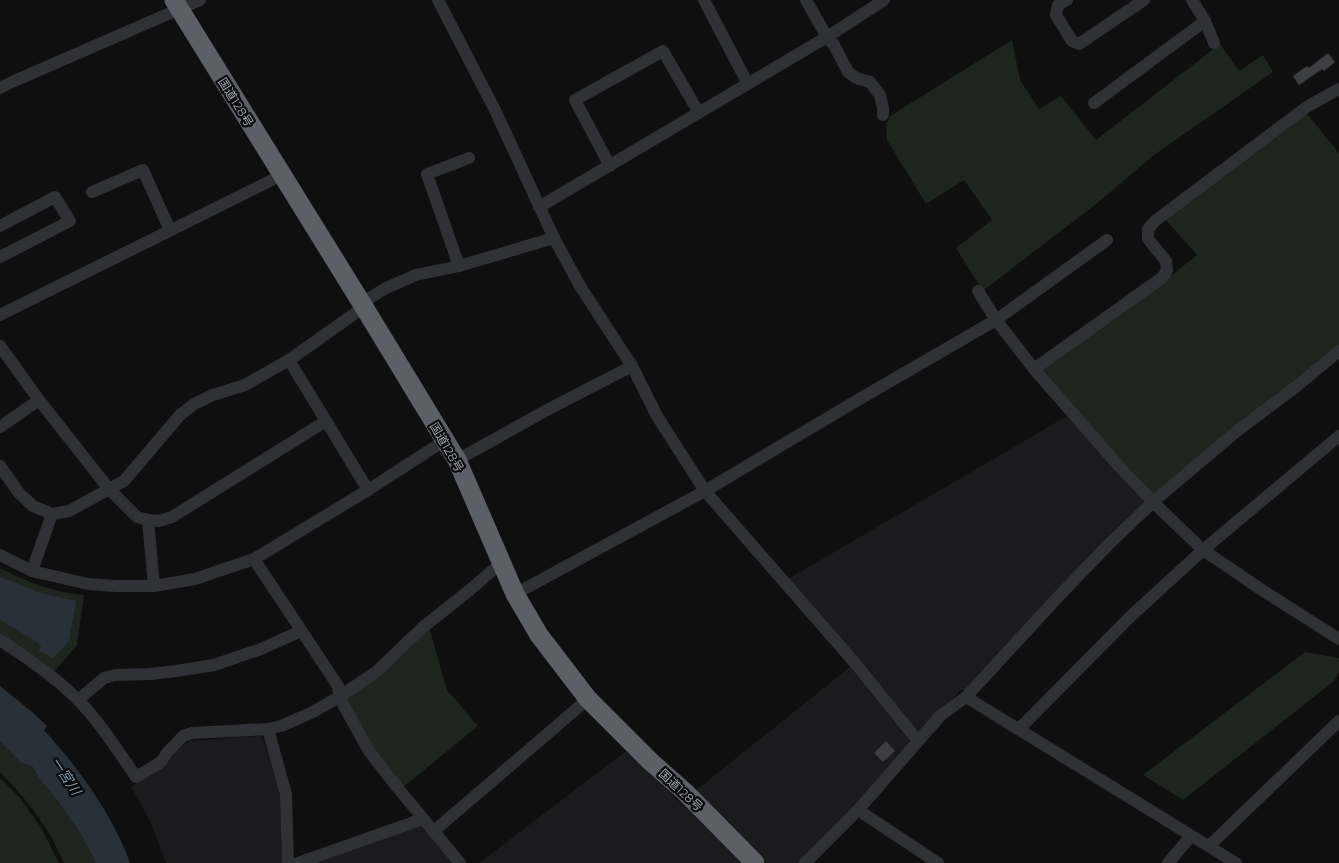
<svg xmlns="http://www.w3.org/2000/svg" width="1339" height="863" font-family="Montserrat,'Noto Sans JP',sans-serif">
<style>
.built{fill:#1b1b1d}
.green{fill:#1e241e}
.water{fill:#293138}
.building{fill:#3e3f43;stroke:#29292c}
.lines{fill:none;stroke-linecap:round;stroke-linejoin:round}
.minor{stroke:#303135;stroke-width:12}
.highway{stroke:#5c5f66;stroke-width:19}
.labels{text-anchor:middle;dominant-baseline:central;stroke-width:4.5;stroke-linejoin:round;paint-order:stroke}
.street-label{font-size:12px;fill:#a1a5b0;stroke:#0a0a0b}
.water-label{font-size:14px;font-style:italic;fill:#7893ab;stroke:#0a0a0b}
</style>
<rect width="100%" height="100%" fill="#0f0f10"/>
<g class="built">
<polygon points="1067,416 1146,502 1116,529 1033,618 968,691 961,690 925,729 917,731 788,579"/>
<polygon points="850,667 909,739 910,748 800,863 767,863 695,791"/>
<polygon points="259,736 262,737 282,790 281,848 282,863 166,863 150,821 131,787 168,763 182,746 189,741"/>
<polygon points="626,751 705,826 741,863 479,863"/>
<polygon points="424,825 457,863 306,863"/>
</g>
<g class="green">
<polygon points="1012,40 1020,80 1039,109 1061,96 1096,140 1220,44 1239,71 1263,55 1273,72 1154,155 1095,205 1032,253 983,291 956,248 992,220 964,180 926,204 887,140 886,125 890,116"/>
<polygon points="1306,115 1308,115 1339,153 1339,346 1154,496 1042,372 1043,369 1177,271 1197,255 1165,219"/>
<path d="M0 568C25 581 55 593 84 595L77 645 54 672 0 634Z"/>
<polygon points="429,627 447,690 478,726 402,788 371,749 345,700"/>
<polygon points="1305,652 1339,658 1339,672 1334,681 1183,800 1143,775"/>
<path d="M0 741 21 763 32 766 41 781 58 801 80 833 93 857 95 863H64C48 826 28 801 0 772Z"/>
<polygon points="0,778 20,798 42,829 59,863 0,863"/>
</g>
<g class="water">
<polygon points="0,577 44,594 76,601 69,641 52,659 45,653 39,651 41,646 37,642 0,620"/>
<path d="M0 686 32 712 47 726 44 730C79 769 112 813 130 863H95L93 857 80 833 58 801 41 781 32 766 21 763 0 741Z"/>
</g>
<g class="building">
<polygon points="1328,53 1335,62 1324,71 1322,69 1299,85 1293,76 1307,66 1309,68"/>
<polygon points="886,741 895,751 883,762 874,753"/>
</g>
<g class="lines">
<g class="minor">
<polyline points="438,0 495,110 554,238 580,286 632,366 657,416 705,491 854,662 918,741"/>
<polyline points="704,0 748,84"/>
<polyline points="806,0 827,37 834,45 848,72 856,78 870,82 880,95 883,108 883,115"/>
<polyline points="1067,0 1058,5 1056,15 1072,41 1079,44 1144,0"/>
<polyline points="1192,0 1205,21 1214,43"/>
<polyline points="0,88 12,82 200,0"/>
<polyline points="1094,103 1205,21"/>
<polyline points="610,166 575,100 663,51 699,113"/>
<polyline points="92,192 143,170 170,230"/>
<polyline points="539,207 827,37 884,0"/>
<polyline points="0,226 55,197 70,221 0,257"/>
<polyline points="459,266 427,174 469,158"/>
<polyline points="978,291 996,320 1034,369 1118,465 1153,502 1203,550 1262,590 1339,639"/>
<polyline points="0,315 282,175"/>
<polyline points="0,346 39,400 109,489 137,517 148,520 159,521 172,517 326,421"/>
<polyline points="289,360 368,490"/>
<polyline points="1034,369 1163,277 1167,270 1166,261 1148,239 1148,229 1155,221 1308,106 1339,89"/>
<polyline points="0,427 39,400"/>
<polyline points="457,460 547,410 632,366"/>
<polyline points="0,466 19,493 33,506 52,514 69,511 124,481 180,415 194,404 213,395 245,385 289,360 364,307 367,300 384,289 416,275 459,266 554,238"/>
<polyline points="148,520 154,586"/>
<polyline points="0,555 32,571 88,584 117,586 154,586 195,579 254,559 368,490 444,441"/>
<polyline points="254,559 338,686 339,697 369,751 397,787 460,863"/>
<polyline points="32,571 52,514"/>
<polyline points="515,594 705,491 856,401 996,320 1107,240"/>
<path d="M0 640C27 658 54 676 77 699 100 722 118 751 136 777L161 762 167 753 183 736 192 733 268 729 281 726 313 712 339 697 376 672 422 628 471 589 501 563"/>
<polyline points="966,697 1236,863"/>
<polyline points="78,700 104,678 115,675 150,674 176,671 214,665 261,649 301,631"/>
<polyline points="268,729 286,794 288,863"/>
<polyline points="1019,729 1131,616 1203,550 1339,436"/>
<polyline points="858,810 938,863"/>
<polyline points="434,831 588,699"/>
<polyline points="1209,846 1339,721"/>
<polyline points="298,863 423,819"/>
<polyline points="805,863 858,810 941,715 966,697 1058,597 1108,545 1153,502 1237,431 1297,386 1339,351"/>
<polyline points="1168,863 1191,836"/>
</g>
<polyline class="highway" points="174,0 364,307 457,460 515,594 539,635 588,699 651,762 685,792 755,863"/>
</g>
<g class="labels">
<g class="street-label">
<text transform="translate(236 102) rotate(58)">国道128号</text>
<text transform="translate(447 447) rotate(60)">国道128号</text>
<text transform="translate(681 790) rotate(43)">国道128号</text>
</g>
<g class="water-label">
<text transform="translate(66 776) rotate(57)">一宮川</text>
</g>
</g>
</svg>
